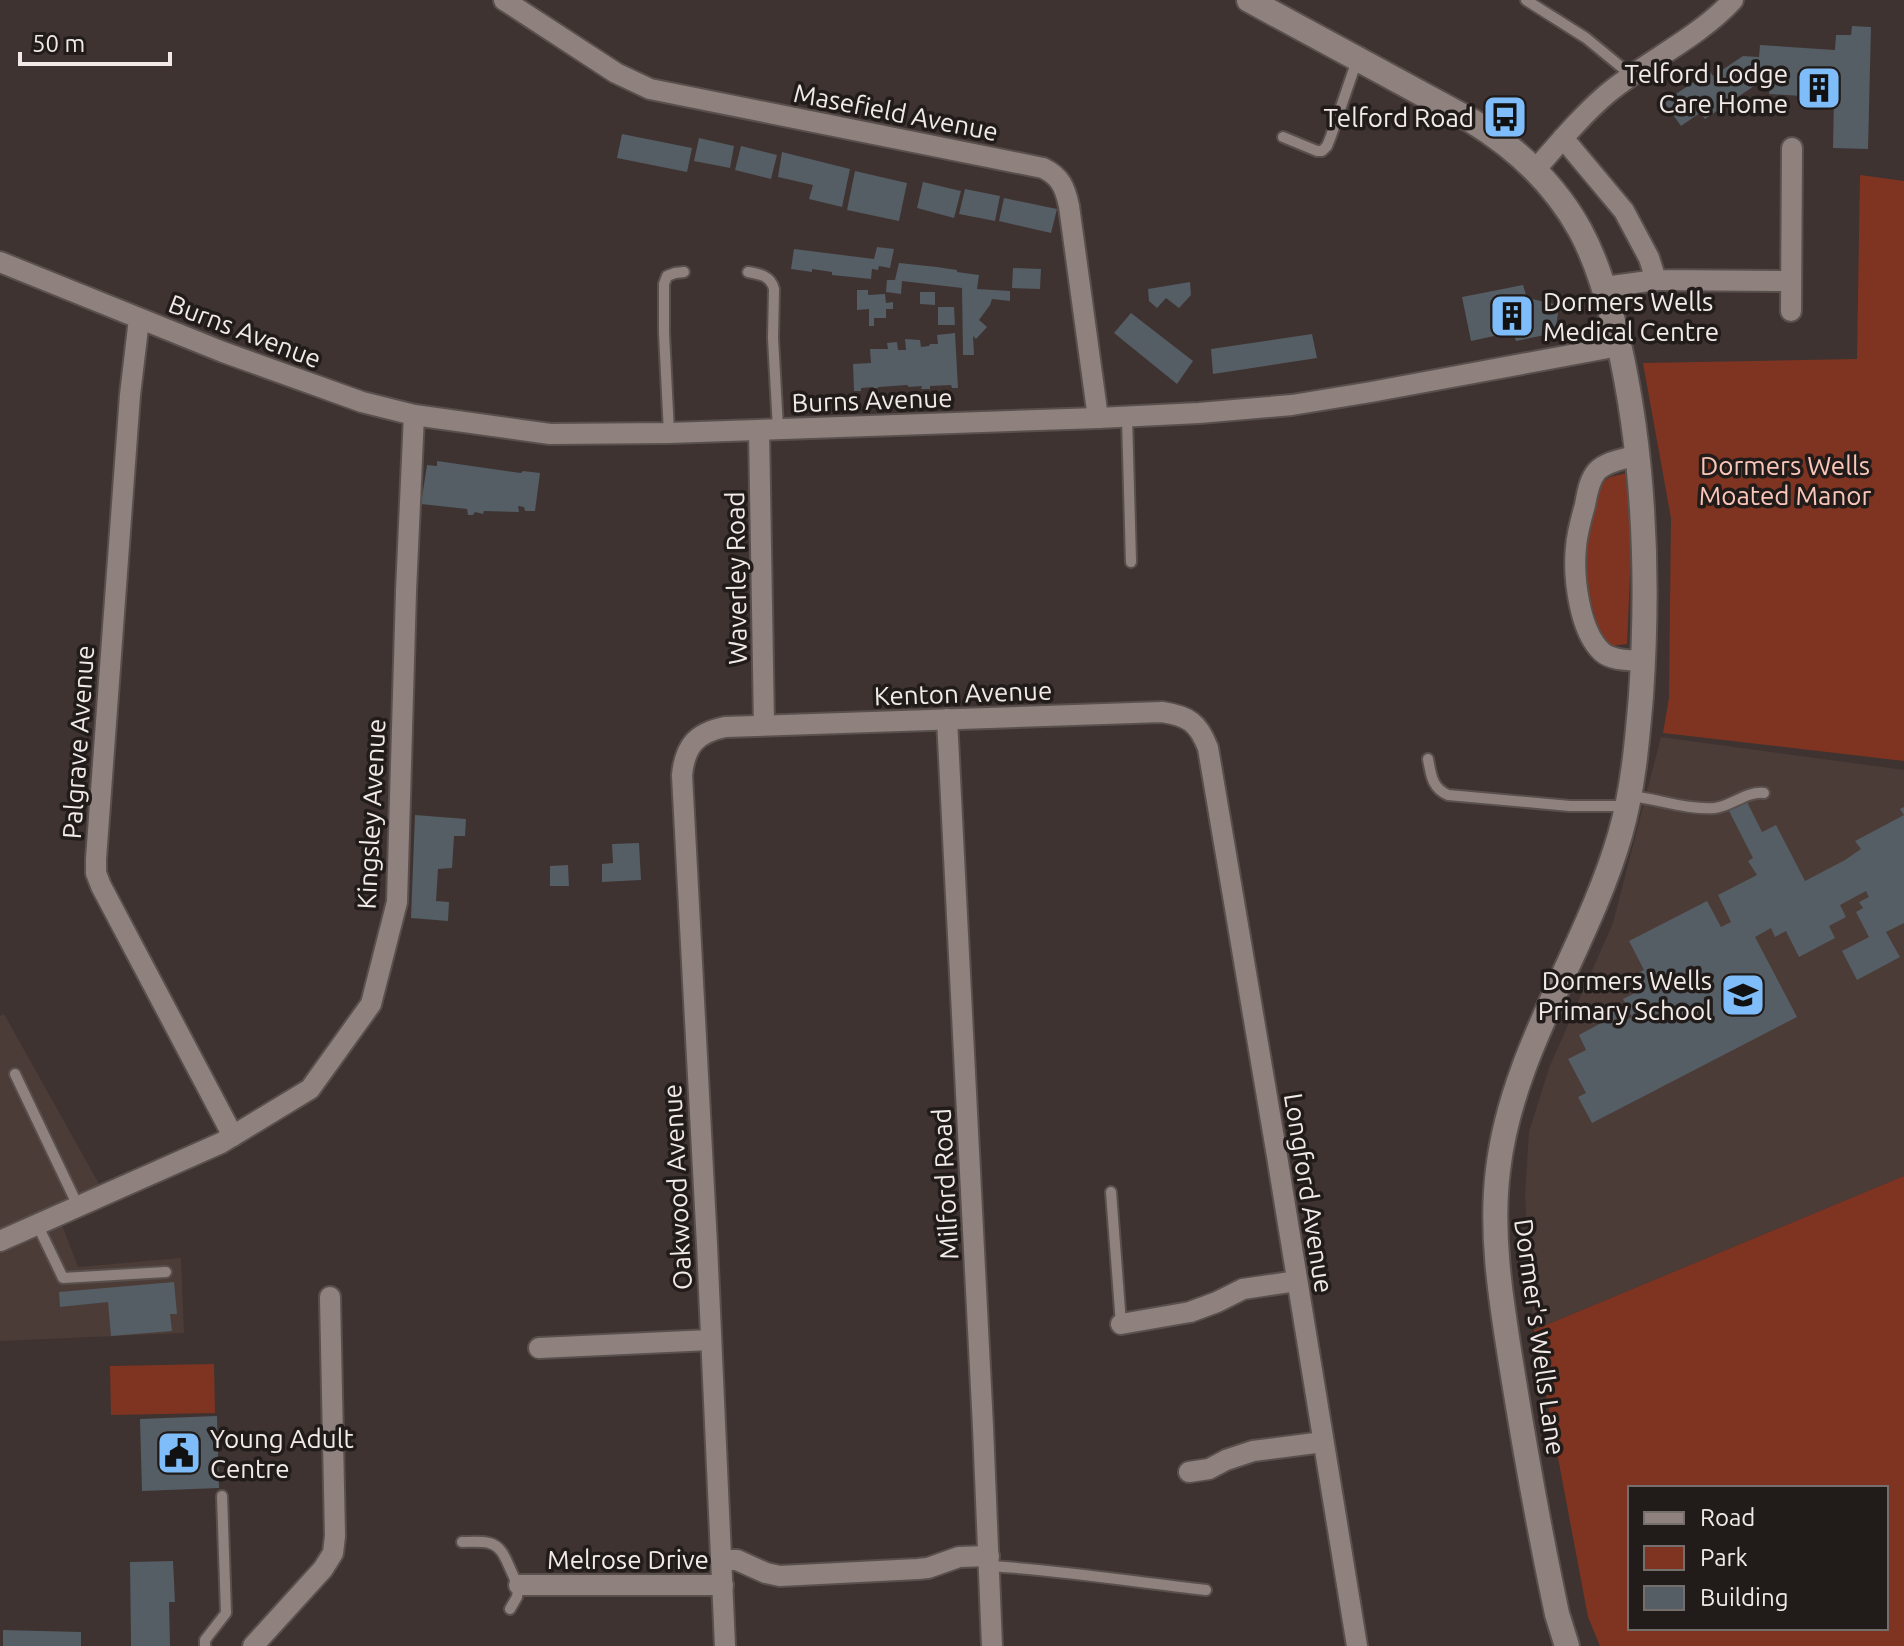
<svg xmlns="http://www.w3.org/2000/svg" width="1904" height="1646" font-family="Ubuntu,sans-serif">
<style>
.built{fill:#4c3c37}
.green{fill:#7f3422;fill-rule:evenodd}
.building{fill:#555d65}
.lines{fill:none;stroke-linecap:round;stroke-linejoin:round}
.service-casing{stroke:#59504e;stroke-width:14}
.minor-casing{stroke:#59504e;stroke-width:24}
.tertiary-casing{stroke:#59504e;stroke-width:28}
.service{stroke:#8f827e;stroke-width:10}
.minor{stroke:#8f827e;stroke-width:20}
.tertiary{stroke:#8f827e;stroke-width:24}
.labels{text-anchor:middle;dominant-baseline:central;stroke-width:7;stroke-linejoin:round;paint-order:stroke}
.poi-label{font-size:26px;fill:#f1eae8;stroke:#211c1a;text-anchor:end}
.street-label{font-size:26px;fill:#f1eae8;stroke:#211c1a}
.park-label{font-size:26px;fill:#fbc6b9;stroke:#211c1a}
</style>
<rect width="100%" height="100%" fill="#3e3330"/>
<g class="built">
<polygon points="1661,737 1904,770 1904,1176 1534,1330 1525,1196 1529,1132 1549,1068 1613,923"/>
<polygon points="4,1014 103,1191 57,1212 78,1267 181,1258 184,1333 0,1341 0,1016"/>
</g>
<g class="green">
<polygon points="1860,175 1904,181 1904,761 1663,733 1669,698 1671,518 1643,363 1857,359"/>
<polygon points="1627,473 1631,552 1627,644 1613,646 1601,638 1584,577 1584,561 1596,487 1610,477"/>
<path d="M1904 1176V1646H1600L1588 1617 1534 1330ZM1630 1488H1886V1628H1630Z"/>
<polygon points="214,1364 215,1413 111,1415 110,1366"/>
</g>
<g class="building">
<polygon points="1852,26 1871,27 1868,149 1833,148 1834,98 1769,94 1770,81 1759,80 1760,82 1705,119 1700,113 1681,126 1664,102 1710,71 1713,76 1743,56 1759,57 1760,45 1835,50 1836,35 1851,35"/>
<polygon points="622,134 692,148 687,172 617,158"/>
<polygon points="699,138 734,146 730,168 694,161"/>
<polygon points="741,146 777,155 771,179 735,170"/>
<polygon points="782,152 850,169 842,207 809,199 813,185 778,177"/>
<polygon points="855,171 907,183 899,221 847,210"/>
<polygon points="923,182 961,191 954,218 917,208"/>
<polygon points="965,189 1000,196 995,221 959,214"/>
<polygon points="1004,198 1057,209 1051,233 999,221"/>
<polygon points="877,247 894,249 890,268 879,266 878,270 872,269 871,279 832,275 832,272 812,269 812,272 791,269 794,249 874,259"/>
<polygon points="899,263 937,267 957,270 957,272 979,275 977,289 1010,291 1010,301 992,299 990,305 979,320 987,327 976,339 973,336 974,355 963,355 962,288 902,281 901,294 886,292 887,280 895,280"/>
<polygon points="1013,268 1041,269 1040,289 1012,288"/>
<polygon points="1190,282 1191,295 1179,308 1166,298 1157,308 1149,301 1148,289"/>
<polygon points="1523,285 1527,298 1559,305 1556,328 1545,335 1516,341 1513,332 1471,341 1462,297"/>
<polygon points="857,290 868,290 868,295 885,294 886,303 893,302 893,309 886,309 886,318 874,318 874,326 869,326 869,309 857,310"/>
<polygon points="920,292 935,292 935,305 920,304"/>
<polygon points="938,307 954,307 955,325 938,325"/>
<polygon points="1131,313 1193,361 1177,384 1114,333"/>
<polygon points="955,333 958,388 952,388 951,385 930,386 930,389 921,389 922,386 909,387 907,385 879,387 875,389 873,387 861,388 861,391 854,391 853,364 871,363 870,349 888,349 887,343 897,342 898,350 906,350 905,339 920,340 921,347 929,346 930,344 938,344 937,335"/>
<polygon points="1312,334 1317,358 1213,374 1211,349"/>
<polygon points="437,461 521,473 523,471 540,473 535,511 525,511 524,507 518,506 519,512 484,511 483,514 475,512 473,515 468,515 467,509 421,504 427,465 437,466"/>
<polygon points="1746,800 1762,832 1776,825 1805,881 1845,860 1861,849 1855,841 1904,815 1900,809 1904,807 1904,923 1886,932 1900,957 1857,980 1842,951 1869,937 1856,912 1863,908 1859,902 1869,897 1866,891 1840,905 1846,917 1829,926 1835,938 1799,957 1786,931 1775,937 1771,928 1755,937 1797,1017 1592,1123 1578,1097 1586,1093 1568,1059 1586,1050 1579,1035 1601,1023 1595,1012 1613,1004 1622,1022 1632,1017 1623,999 1635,993 1627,978 1644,970 1629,941 1707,901 1721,927 1731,922 1718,895 1757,875 1748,861 1753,858 1728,809"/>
<polygon points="415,815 466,819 465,836 454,836 452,868 438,869 436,901 449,902 448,921 411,918"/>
<polygon points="639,843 641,880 602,882 602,864 613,863 612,844"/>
<polygon points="568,865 569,886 550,886 550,866"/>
<polygon points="174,1282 177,1314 170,1314 172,1331 111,1336 108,1302 60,1307 59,1292"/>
<polygon points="217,1416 219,1488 142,1491 140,1419"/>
<polygon points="173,1561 175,1602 169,1602 170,1646 131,1646 130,1562"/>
<polygon points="3,1630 81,1632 81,1646 3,1646"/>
</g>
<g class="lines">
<g class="service-casing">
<g id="service">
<polyline points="1526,0 1586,38 1631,75"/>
<polyline points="1283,137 1317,151 1322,151 1327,146 1331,136 1357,60"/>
<path d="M748 272C760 274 771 276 774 289L773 338 778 429"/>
<polyline points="1127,417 1131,562"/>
<polyline points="669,433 664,333 664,284 667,276 675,273 684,272"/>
<path d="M1428 759C1431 775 1432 788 1448 795L1570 806H1625"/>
<path d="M1631 796C1658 799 1687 810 1715 808 1732 806 1746 791 1764 793"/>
<polyline points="15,1074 78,1206"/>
<polyline points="1111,1192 1121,1324"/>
<polyline points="37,1224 63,1278 166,1272"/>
<path d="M462 1542C471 1542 481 1541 489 1543 507 1547 508 1572 519 1585L517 1597 510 1609"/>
<path d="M989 1566C1062 1570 1134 1582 1206 1590"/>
<polyline points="205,1646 205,1640 226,1613 222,1496"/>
</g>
</g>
<g class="minor-casing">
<g id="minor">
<path d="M504 0 616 73 650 89 1043 168C1060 176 1065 187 1069 206L1098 418"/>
<polyline points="1563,138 1624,211 1649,258 1656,280 1791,281"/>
<path d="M1535 170C1558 144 1581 116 1608 93 1648 60 1698 38 1733 0"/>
<polyline points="0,262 223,352 362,402 414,415 550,434 669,433 1098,418 1199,413 1292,405 1371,392 1619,346"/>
<polyline points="1605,287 1656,280"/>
<polyline points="1791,311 1792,148"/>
<polyline points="139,319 130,395 96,859 96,873 101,886 233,1136"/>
<polyline points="759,430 764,725"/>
<path d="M1637 455C1625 459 1607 461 1597 471 1589 480 1587 494 1585 505 1581 519 1577 533 1576 547 1573 576 1579 631 1602 652 1612 661 1630 660 1643 661"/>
<polyline points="947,719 983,1427 992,1646"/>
<polyline points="0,1241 221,1143 310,1089 371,1004 397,902 406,591 414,415"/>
<polyline points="1121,1324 1190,1312 1217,1302 1243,1289 1297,1281"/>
<polyline points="539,1348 710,1340"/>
<polyline points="1189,1472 1209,1469 1226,1460 1253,1451 1323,1442"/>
<polyline points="721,1560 737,1560 766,1573 780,1576 918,1569 928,1568 959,1557 989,1556"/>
<polyline points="519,1585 723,1585"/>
<polyline points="253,1646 323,1569 333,1553 335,1536 330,1297"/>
<path d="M725 1646 707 1245 682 775C685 746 696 733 725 727L1162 712C1188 716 1198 722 1208 748L1277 1156 1357 1646"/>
</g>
</g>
<g class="tertiary-casing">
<path id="tertiary" d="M1249 0 1472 121C1516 148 1555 185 1580 230 1599 265 1608 302 1618 340 1645 457 1649 577 1641 696 1637 743 1633 790 1620 835 1587 949 1512 1050 1498 1170 1490 1234 1501 1300 1511 1363 1523 1438 1536 1512 1551 1585L1557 1614 1567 1646"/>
</g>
<use href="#service" class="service"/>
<use href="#minor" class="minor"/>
<use href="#tertiary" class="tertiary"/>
</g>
<defs>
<g id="building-square" transform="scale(2.3)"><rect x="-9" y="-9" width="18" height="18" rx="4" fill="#7ebdf9" stroke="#211c1a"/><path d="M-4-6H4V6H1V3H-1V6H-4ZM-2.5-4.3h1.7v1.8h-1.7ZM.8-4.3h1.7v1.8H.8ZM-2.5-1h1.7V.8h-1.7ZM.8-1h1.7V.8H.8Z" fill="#111"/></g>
<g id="bus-square" transform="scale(2.3)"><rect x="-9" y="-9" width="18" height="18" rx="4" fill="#7ebdf9" stroke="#211c1a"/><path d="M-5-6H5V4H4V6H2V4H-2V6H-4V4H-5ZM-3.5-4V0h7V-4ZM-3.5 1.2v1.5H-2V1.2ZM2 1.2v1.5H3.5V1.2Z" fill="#111"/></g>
<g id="school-square" transform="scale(2.3)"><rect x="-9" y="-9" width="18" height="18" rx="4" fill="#7ebdf9" stroke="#211c1a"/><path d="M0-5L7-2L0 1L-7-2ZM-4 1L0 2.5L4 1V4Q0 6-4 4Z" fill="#111"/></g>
<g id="civic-square" transform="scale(2.3)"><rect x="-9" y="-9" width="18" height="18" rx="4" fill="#7ebdf9" stroke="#211c1a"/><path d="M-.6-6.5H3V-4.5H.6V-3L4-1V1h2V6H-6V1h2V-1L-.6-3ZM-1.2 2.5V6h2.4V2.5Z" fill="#111"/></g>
</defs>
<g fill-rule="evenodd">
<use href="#building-square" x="1819" y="88"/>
<use href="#bus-square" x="1505" y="117"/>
<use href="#building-square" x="1512" y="316"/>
<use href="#school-square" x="1743" y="995"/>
<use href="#civic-square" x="179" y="1453"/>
</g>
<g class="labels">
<g class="poi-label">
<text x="1788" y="73">Telford Lodge<tspan x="1788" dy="30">Care Home</tspan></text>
<text x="1474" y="117">Telford Road</text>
<text x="1543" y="301" text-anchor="start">Dormers Wells<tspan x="1543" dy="30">Medical Centre</tspan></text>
<text x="1712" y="980">Dormers Wells<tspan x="1712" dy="30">Primary School</tspan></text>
<text x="210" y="1438" text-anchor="start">Young Adult<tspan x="210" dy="30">Centre</tspan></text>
</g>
<g class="street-label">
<text transform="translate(896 112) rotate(11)">Masefield Avenue</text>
<text transform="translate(245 331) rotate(21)">Burns Avenue</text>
<text transform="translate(872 400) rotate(-2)">Burns Avenue</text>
<text transform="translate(736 578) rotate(-91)">Waverley Road</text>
<text transform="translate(963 693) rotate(-2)">Kenton Avenue</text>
<text transform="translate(78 742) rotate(-86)">Palgrave Avenue</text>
<text transform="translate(371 814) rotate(-87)">Kingsley Avenue</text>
<text transform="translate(945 1184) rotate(-93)">Milford Road</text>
<text transform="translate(677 1187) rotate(-93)">Oakwood Avenue</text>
<text transform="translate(1309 1193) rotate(81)">Longford Avenue</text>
<text transform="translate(1540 1337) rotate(82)">Dormer's Wells Lane</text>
<text x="628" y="1559">Melrose Drive</text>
</g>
<g class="park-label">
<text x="1785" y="465">Dormers Wells<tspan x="1785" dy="30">Moated Manor</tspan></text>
</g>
</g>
<rect x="1628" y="1486" width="260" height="144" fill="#211c1a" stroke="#746e6c" stroke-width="2"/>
<rect x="1644" y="1512" width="40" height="12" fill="#8f827e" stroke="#746e6c" stroke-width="2"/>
<text x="1700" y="1526" font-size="24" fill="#f1eae8">Road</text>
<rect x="1644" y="1546" width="40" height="24" fill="#7f3422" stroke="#746e6c" stroke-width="2"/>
<text x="1700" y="1566" font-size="24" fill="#f1eae8">Park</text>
<rect x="1644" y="1586" width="40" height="24" fill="#555d65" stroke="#746e6c" stroke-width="2"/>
<text x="1700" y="1606" font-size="24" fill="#f1eae8">Building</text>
<path d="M20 52v12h150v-12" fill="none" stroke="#f1eae8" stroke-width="4"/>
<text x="32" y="52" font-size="24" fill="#f1eae8" stroke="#211c1a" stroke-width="6" paint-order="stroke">50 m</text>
</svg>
